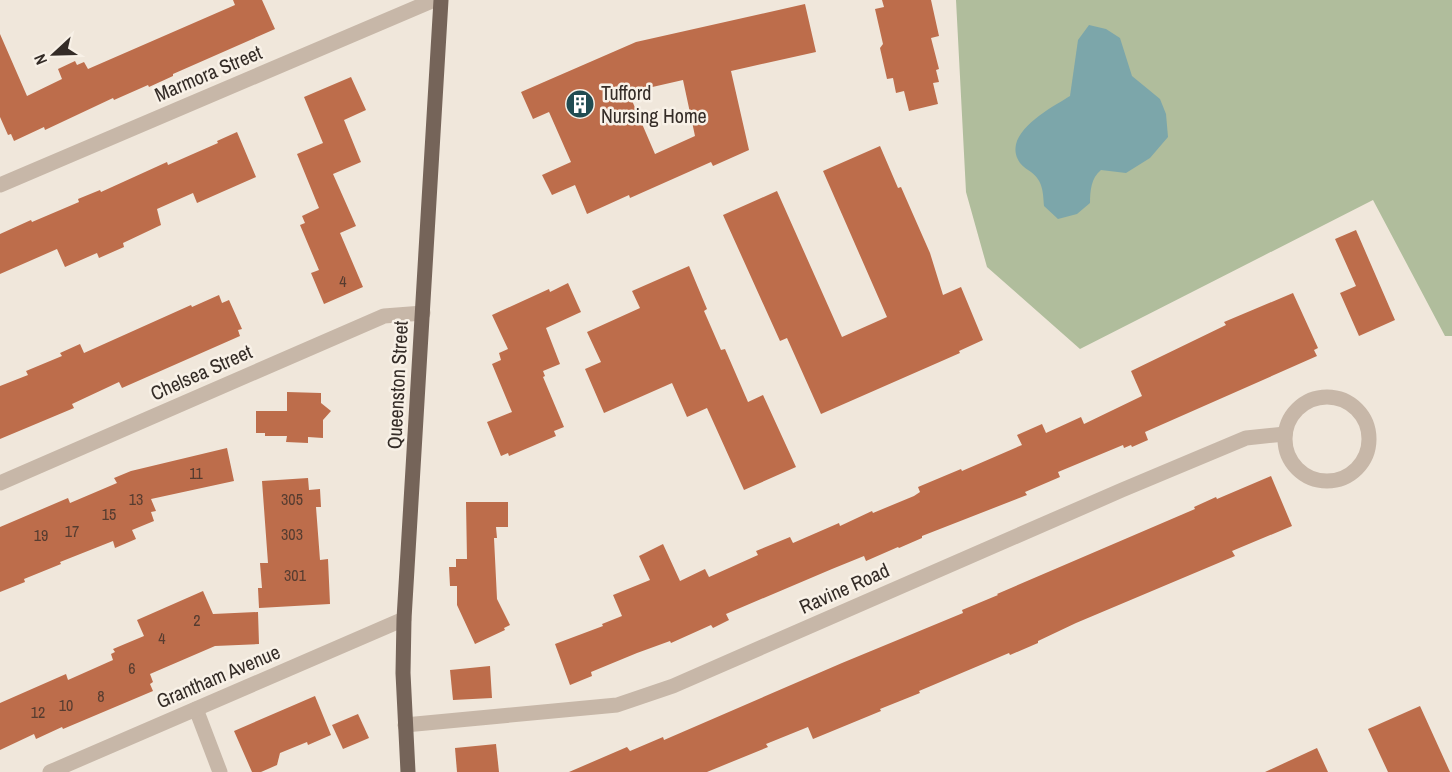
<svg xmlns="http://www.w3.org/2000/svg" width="1452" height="772" font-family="'Archivo Narrow',sans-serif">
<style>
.green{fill:#b0bd9c}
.water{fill:#7ca6aa}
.building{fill:#bd6d4b;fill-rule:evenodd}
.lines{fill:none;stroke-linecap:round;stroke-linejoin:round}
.minor{stroke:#c7b7a8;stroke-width:15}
.major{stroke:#756459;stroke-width:15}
.labels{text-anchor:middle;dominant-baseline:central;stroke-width:5;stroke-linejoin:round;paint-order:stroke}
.number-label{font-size:16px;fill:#563c30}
.street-label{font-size:20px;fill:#342c27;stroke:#f8f1e7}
.poi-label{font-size:20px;fill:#342c27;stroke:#f8f1e7;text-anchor:start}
</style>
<rect width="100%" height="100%" fill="#f0e7db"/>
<polygon class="green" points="956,0 1452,0 1452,336 1445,336 1373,200 1080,349 987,267 966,192"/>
<path class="water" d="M1089 25 1106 29 1120 38 1132 76 1160 99 1166 114 1168 137 1150 158 1126 173 1101 170C1091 178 1090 191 1090 203L1077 214 1058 219 1044 206C1043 192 1043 181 1031 172 1028 170 1023 167 1020 163 1000 134 1051 108 1070 96L1078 40Z"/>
<g class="building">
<polygon points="233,0 262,0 275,29 173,74 173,76 149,87 148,85 114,100 113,98 45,130 44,127 14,141 11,134 8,135 0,117 0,34 27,96 62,79 58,69 75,61 77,65 84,62 88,69 235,5"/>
<polygon points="882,0 931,0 939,36 931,38 939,69 936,70 939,82 933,83 938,104 909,111 904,91 896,93 893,78 887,79 880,48 883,44 875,9 884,7"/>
<path d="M805 4 816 52 731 71 749 150 713 166 711 162 630 198 629 195 587 214 575 185 552 195 542 175 571 162 549 112 533 119 521 92 636 42ZM683 80 695 136 655 154 630 96 648 88Z"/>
<polygon points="351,77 366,110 344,120 361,162 333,174 356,226 340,233 363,287 324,304 311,273 319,270 300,225 305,223 302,216 319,208 297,154 323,143 304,97"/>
<polygon points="237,132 256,177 197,203 193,193 157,209 161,225 123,243 124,247 99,258 97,253 65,267 57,249 0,274 0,234 31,220 32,222 79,202 78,199 100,190 101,192 167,162 168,165 218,143 217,141"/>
<polygon points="880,146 898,188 901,187 930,253 943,295 961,287 983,340 959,351 960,353 821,414 787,338 780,341 723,215 777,191 842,337 887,317 823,171"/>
<polygon points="1356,230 1395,320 1359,336 1340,293 1356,286 1335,239"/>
<polygon points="689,266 707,309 704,311 711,327 721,350 725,349 748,402 763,395 796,467 744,490 707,408 687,417 672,383 604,413 585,369 601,362 587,332 640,308 632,291"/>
<polygon points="568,283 581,312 546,328 560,364 543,371 545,376 543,377 564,427 554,431 556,436 509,456 508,453 501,456 487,422 512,412 492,364 501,360 499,353 508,349 492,315 549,289 550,292"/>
<polygon points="1293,293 1318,348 1314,350 1317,356 1145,432 1148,440 1132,447 1131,445 1124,448 1123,445 1058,472 1060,477 1025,492 1027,495 922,536 922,538 899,548 898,547 866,561 864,556 832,569 726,614 729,620 713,628 711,625 671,643 670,641 637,653 591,672 592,676 570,685 555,644 603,626 602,624 622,616 613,595 650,580 639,556 663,544 680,581 705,569 709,577 758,555 756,551 790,537 793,543 839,523 840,526 872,511 873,513 914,496 920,492 918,487 961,469 962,471 1022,445 1017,435 1042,424 1046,433 1081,417 1084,424 1142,396 1131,371 1226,325 1224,322"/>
<polygon points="219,295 222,303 229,300 242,329 238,330 240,336 122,388 119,382 72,404 74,408 0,439 0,386 28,375 26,371 62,356 60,353 80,344 84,353 191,305 192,307"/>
<polygon points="287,392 321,393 321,403 331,411 323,420 323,438 308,437 308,443 286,442 287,436 265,436 265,433 256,433 256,411 287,411"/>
<polygon points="227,448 234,481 151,499 156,511 151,512 154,521 132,530 136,539 115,548 113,541 60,562 61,564 24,579 25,582 0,592 0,527 68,498 70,503 117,483 114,478 131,471"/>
<polygon points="1271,476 1292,526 1232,551 1235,556 1076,623 1038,641 1038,643 1010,655 1009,653 919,691 920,693 880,709 881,711 813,739 808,727 766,744 768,747 707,772 569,772 627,747 630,751 663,737 664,740 842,663 963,613 962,610 998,595 997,594 1195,509 1194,507 1216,497 1217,499"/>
<polygon points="308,478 309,490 320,489 321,507 316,507 320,560 328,559 330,604 259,608 258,588 262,588 260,563 268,563 262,481"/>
<polygon points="466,502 508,502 508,527 496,527 497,538 494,538 497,599 510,625 504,628 505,630 475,644 457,605 457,586 450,586 449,567 456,567 456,559 467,559"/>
<polygon points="203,591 213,614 258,612 259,644 215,646 150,674 153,682 150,684 153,691 63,729 62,727 36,739 34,734 0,750 0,703 66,674 68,680 113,660 111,654 115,652 113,649 144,636 137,620"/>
<polygon points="490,666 492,698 453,700 450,670"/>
<polygon points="315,696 331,735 308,745 307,742 280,753 277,765 261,772 252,772 234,731"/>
<polygon points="1420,706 1450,772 1388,772 1368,729"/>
<polygon points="358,714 369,738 343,749 332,725"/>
<polygon points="496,744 499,772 457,772 455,748"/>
<polygon points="1317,748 1328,772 1265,772"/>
</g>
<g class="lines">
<g class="minor">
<polyline points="0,185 434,0"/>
<circle cx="1327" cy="439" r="42"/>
<polyline points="0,483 384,316 423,313"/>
<polyline points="196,709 220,772"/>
<polyline points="405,725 617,705 673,686 1122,490 1246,438 1285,434"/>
<polyline points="50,772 404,619"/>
</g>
<polyline class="major" points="408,772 403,673 404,619 441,0"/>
</g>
<defs>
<g id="building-disc" transform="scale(1.5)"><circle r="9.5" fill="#204c52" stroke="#f8f1e7"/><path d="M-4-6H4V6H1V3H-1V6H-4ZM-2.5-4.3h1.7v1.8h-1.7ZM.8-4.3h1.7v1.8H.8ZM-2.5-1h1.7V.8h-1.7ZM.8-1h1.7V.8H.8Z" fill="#fff"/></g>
</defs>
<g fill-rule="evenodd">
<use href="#building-disc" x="580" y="104"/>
</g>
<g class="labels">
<g class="number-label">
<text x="343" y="281">4</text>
<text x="196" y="473">11</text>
<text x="136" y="499">13</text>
<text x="292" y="499">305</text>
<text x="109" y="514">15</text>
<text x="72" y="531">17</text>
<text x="292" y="534">303</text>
<text x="41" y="535">19</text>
<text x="295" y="575">301</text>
<text x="197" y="620">2</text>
<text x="162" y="638">4</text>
<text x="132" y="668">6</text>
<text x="101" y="696">8</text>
<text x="66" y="705">10</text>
<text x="38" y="712">12</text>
</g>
<g class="street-label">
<text transform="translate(208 73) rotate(-23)">Marmora Street</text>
<text transform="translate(201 372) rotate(-24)">Chelsea Street</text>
<text transform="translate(397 385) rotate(-87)">Queenston Street</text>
<text transform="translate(844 588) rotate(-24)">Ravine Road</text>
<text transform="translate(218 676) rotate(-23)">Grantham Avenue</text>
</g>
<g class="poi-label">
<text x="601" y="92">Tufford<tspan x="601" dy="23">Nursing Home</tspan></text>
</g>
</g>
<g transform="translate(54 54) rotate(248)" stroke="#f8f1e7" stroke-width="4.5" paint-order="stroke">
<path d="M0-4.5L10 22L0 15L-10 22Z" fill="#342c27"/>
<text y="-9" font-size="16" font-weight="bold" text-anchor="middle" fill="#342c27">N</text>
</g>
</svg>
